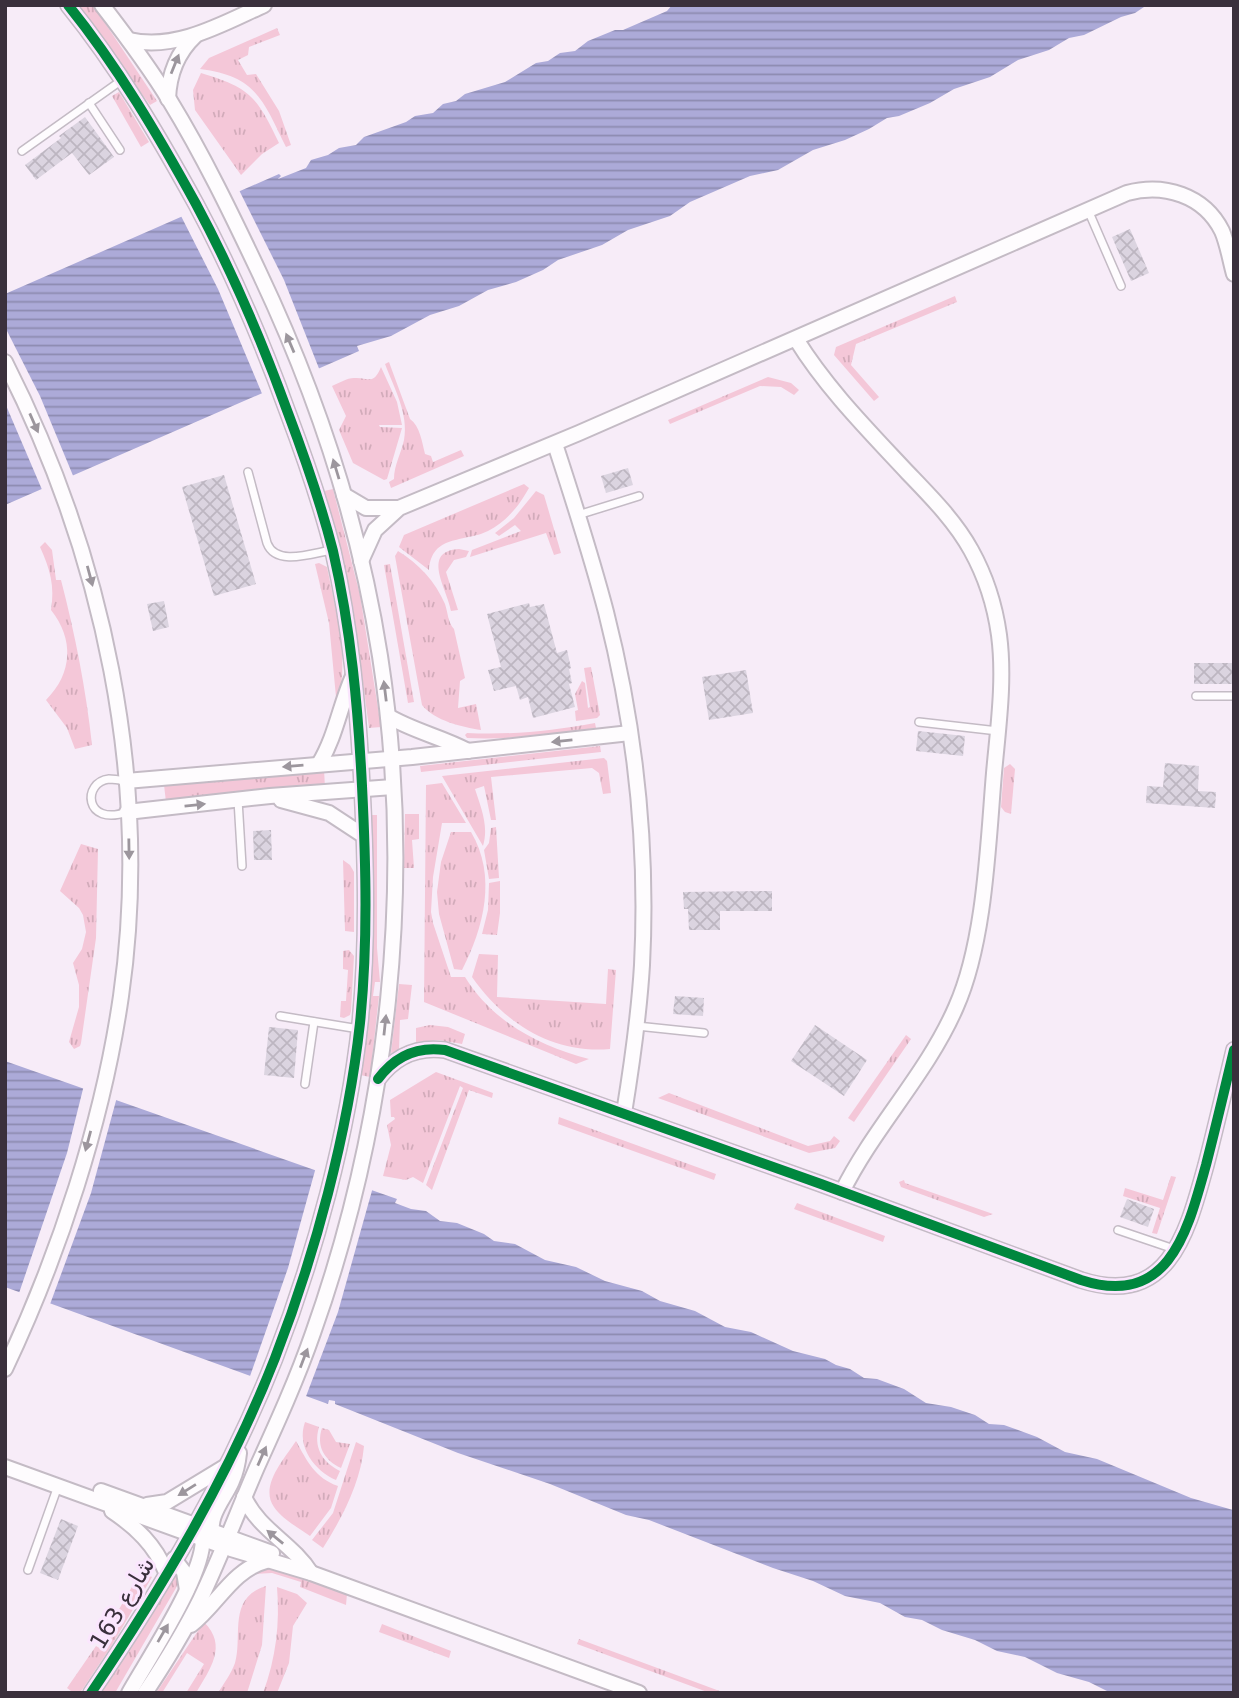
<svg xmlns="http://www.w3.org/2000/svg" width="1239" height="1698" font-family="'DejaVu Sans','Noto Naskh Arabic',sans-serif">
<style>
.grass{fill:url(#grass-tufts)}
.water{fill:url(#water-rules)}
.pier{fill:#f7ecf8}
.building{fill:url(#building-cross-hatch)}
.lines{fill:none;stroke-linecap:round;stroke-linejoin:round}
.lane-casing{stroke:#c4bbc5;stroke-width:10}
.street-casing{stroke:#c4bbc5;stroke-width:18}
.lane{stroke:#fefcfe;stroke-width:7}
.street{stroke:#fefcfe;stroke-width:14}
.cycleway-casing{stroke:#fbe6fe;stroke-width:15}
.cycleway{stroke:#00873e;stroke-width:10}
.oneway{fill:#9c969d}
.labels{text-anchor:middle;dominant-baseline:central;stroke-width:6;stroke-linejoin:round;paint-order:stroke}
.street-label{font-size:23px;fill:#3a303c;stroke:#fbe6fe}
</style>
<defs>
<pattern id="grass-tufts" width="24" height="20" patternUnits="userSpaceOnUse" patternTransform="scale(1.75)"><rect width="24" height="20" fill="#f4c7d8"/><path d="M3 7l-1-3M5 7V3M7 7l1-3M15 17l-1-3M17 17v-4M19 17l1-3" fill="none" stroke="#d2abba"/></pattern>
<pattern id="water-rules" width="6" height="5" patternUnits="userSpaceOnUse" patternTransform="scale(1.75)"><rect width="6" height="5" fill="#acaad8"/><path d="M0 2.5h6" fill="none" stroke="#8d8bb0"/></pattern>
<pattern id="building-cross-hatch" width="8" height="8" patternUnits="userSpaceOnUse" patternTransform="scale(1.75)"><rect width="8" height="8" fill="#dbd4e0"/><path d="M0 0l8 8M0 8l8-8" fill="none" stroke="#bdb6c1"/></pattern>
</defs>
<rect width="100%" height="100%" fill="#f7ecf8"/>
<g class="grass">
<polygon points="76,5 93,5 157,101 150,105"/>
<path d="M277 28 280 35 249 47 248 55 238 60 247 75 256 74 279 111 291 145 286 147C263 101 257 76 200 69L209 58Z"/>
<path d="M201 73C251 88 257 97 279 143L262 154 241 175 195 110 193 90Z"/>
<polygon points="119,92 149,142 141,147 112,96"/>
<polygon points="955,296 957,302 856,344 851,365 879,397 874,401 834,355 836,347"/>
<path d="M389 362 410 419C420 426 422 442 425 454L431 456 433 462 461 450 464 456 391 488 389 482 394 479C394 465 401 454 404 440 409 414 394 388 385 364Z"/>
<path d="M381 367 397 402 402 425H379L380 427 402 428 387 479 384 480 353 463 339 430 346 416 332 386C339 383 347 378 354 378 369 377 373 386 381 367Z"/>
<polygon points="768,377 791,383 799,390 794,395 781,387 760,386 670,424 668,420"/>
<path d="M524 484 529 488C519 506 507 521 488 531 463 543 432 534 429 570L399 547 404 535Z"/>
<polygon points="333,489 360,595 381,727 369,728 353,608 340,549 324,491"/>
<polygon points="536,491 544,495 561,553 554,555 546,533 470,557 472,550 521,531 515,525 499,536 495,533 514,518"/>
<path d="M45 542 52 550 56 580H61C75 634 86 689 92 745L75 749 67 728 46 700C73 673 74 639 51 610 55 586 50 569 40 547Z"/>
<path d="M459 549 469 551 466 557 454 560 446 572 458 610 451 611C448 590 420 551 459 549Z"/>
<path d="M398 551C419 564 435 581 445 604 448 613 448 623 454 629L465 678 460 681 458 708 476 704 481 730C462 727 435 721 422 705L395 556Z"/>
<path d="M319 563 327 567C335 608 349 656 339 697H336L329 623 315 564Z"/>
<polygon points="390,564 414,702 408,703 384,565"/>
<polygon points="591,667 600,715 597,718 576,721 575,711 578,710 575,694 582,681 585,683 588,708 590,707 584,668"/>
<path d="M595 723 596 728C553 734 511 740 467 738L465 735 467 733C511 735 552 731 595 723Z"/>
<polygon points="600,746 601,752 421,772 420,766"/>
<path d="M604 758 607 761 611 793 603 794 599 773 592 768 491 777 496 820H491L484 786 475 789C481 808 489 826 483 846L442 776Z"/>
<polygon points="1010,764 1015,769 1011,814 1005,812 1001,807 1004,768"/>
<polygon points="324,770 325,787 166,802 164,785"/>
<path d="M442 783 466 823H442L433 877 431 912 433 923 451 977H465C493 1022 539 1046 589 1059L576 1064 424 1002 426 785Z"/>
<polygon points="405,814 419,814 419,839 412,840 414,868 404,868"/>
<polygon points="370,815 377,815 377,948 380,982 375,982 373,996 379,996 370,1077 360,1075 371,981"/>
<polygon points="496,827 499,878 489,879 484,850 489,843 491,828"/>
<path d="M451 832H471C497 876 484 927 462 970L454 969 439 914 437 892 441 862Z"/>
<polygon points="81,844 98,849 96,938 81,1043 80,1046 74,1049 69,1042 79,1007 79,985 73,963 82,949 86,932 83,915 79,908 60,891"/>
<polygon points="343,860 350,865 354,872 354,932 345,931"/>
<polygon points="500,881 500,913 497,935 482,934 488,910 489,883"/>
<polygon points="349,950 354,956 351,1011 350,1015 344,1018 340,1017 341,1001 346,1001 348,970 343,969 343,951"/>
<path d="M479 954 498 955 497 997 606 1004 608 969 616 970 610 1049C553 1054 504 1023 472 977Z"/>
<polygon points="399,984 412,985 408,1019 400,1020 399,1050 391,1053"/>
<polygon points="430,1025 448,1027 465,1034 462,1044 439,1040 416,1042 416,1028"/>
<polygon points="906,1035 911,1039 854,1122 848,1118"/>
<polygon points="436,1072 493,1093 492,1098 469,1090 432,1190 426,1185 463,1088 460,1086 423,1183 413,1177 406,1180 383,1176 391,1145 387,1125 395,1119 394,1117 391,1117 390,1100"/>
<polygon points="669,1093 808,1146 830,1141 834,1136 840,1141 835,1148 809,1153 658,1098"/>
<polygon points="559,1117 716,1174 714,1180 558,1124"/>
<polygon points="1171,1176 1176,1177 1157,1234 1152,1233 1160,1208 1123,1196 1125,1188 1163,1200"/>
<polygon points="904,1180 905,1183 993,1214 984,1217 901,1187 899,1182"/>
<polygon points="797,1203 885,1236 883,1242 794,1209"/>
<path d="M305 1422 319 1427C313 1447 322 1462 340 1471L336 1480C315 1471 296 1447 305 1422Z"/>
<path d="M322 1428 329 1430 336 1442 350 1444 341 1468C324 1460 316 1446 322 1428Z"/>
<path d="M296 1441C307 1461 315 1478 338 1486L331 1508 310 1536C299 1528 282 1519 274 1507 259 1486 285 1458 296 1441Z"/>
<path d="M356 1442 364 1446C361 1482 342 1518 323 1548L312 1540 333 1513Z"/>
<polygon points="266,1568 302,1578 347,1594 346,1605 300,1587 301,1582 272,1573 252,1574 248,1573"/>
<polygon points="176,1570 179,1579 176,1588 115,1693 101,1693 150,1616"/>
<polygon points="141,1571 152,1577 112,1645 80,1693 70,1693 71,1691 67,1688 96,1646 101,1649 118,1621 114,1618"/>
<path d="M266 1586 262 1645 247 1693H218C224 1683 231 1674 235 1663 243 1636 227 1598 266 1586Z"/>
<path d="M277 1587 297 1594 307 1603 293 1626 289 1663 277 1693H263C276 1658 280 1624 277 1587Z"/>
<path d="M204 1622C228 1646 210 1669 196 1693H186L204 1664 187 1653 162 1693H156Z"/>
<polygon points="382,1624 451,1651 449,1658 379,1632"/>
<polygon points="579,1639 725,1693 710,1693 577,1644"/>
</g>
<g class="water">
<polygon points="672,5 1147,5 1135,13 1121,17 1084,35 1069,38 1049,50 1018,60 990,77 954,89 930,103 899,116 887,118 869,129 845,140 813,150 778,170 750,176 690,202 670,216 628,230 602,245 558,260 543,270 516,282 488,290 459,306 430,315 391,336 357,346 359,351 5,505 5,294 279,174 281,176 278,179 306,168 311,160 328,155 339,148 356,145 364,137 406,122 415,116 433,113 443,104 456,101 465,94 505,82 536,63 548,61 560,53 575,51 588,41 615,30 623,30 667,11"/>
<polygon points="5,1061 397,1199 395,1203 411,1209 426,1211 440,1221 457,1223 484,1234 494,1241 515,1244 545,1260 576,1267 605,1281 642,1291 660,1301 695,1311 725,1327 751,1332 793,1351 825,1359 836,1365 850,1369 864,1378 877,1379 904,1389 926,1403 951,1407 975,1415 989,1424 1004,1425 1037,1437 1065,1452 1097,1459 1191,1498 1233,1510 1234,1693 1111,1693 1089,1682 1057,1673 1025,1657 997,1651 975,1640 942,1630 922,1620 905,1617 880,1603 845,1596 813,1581 773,1568 649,1520 626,1515 550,1484 458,1453 335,1404 335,1401 329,1400 328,1404 5,1287"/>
</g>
<g class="pier">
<polygon points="238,188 284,280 320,371 263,396 218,289 180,214"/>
<polygon points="5,327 40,396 74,478 43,492 5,403"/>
<polygon points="84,1085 117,1097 91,1193 49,1307 18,1296 67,1153"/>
<polygon points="316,1167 373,1187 338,1312 305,1399 249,1379 288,1268"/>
</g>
<g class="building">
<polygon points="85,117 114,157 89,175 72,153 36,180 25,165 61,138 59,136"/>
<polygon points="1130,229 1149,273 1131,281 1112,237"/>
<polygon points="628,468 633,485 606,493 601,476"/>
<polygon points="224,475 256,584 214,596 182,487"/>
<polygon points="164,601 169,627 153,631 147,604"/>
<polygon points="529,603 530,607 544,604 557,653 567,650 571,668 569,669 572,683 569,684 575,707 533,718 528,697 520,700 516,686 494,691 488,670 501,667 487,614"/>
<rect x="1194" y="663" width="40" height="21"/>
<polygon points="746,670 753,713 709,720 702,677"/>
<polygon points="918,731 965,736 963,756 916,751"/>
<polygon points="1165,763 1199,766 1198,791 1216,792 1215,808 1146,803 1147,786 1163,787"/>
<polygon points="271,830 272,860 254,860 253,831"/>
<polygon points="772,891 772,911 720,911 720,930 689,930 688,909 684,909 683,892"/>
<polygon points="675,996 704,998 703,1016 673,1014"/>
<polygon points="815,1025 867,1060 844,1096 791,1061"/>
<polygon points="269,1027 298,1030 294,1078 264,1075"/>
<polygon points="1127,1199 1154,1209 1148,1227 1120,1217"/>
<polygon points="61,1519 78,1526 58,1580 40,1573"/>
</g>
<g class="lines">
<g class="lane-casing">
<g id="lane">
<polyline points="89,103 120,150"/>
<polyline points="22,151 122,80"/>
<polyline points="1088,210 1121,286"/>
<path d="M248 472 267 543C276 567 313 553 332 550"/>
<polyline points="578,515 639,496"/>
<polyline points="1196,696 1234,696"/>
<polyline points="919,722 998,731"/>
<path d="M126 781C120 780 114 779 109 779 82 782 84 827 127 812"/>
<polyline points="238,800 242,866"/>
<polyline points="280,1016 359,1029"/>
<polyline points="637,1026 704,1033"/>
<polyline points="305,1084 314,1022"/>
<polyline points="1118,1230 1177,1250"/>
<polyline points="28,1570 58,1486"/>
</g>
</g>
<g class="street-casing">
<g id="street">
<path d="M68 5C118 67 158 135 196 204 232 271 262 341 288 413 305 458 321 504 333 551 351 629 358 707 362 786 366 865 368 944 360 1023 348 1133 315 1255 275 1358 229 1476 162 1588 91 1693"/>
<path d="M102 5C126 36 150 68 170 101 203 155 231 213 258 270 316 392 359 522 380 656 415 882 389 1119 313 1333 297 1379 277 1423 257 1467 238 1511 221 1556 200 1600 184 1632 165 1663 145 1693"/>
<path d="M129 40C176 51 222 24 264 5"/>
<path d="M168 99C169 73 177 53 195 36"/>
<path d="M796 339C827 389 868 430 908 473 931 497 955 521 971 550 986 577 995 606 999 635 1005 680 998 728 994 773 988 844 985 942 956 1007 927 1074 874 1127 842 1192"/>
<path d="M5 362C103 555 152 780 121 996 103 1121 59 1255 5 1369"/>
<path d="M555 444C573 499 591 555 606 612 635 726 648 847 642 965 639 1015 632 1064 624 1113"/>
<polyline points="344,495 366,508 397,508"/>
<path d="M361 561 375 530 399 508 579 433 1127 193C1164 183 1204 195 1222 231 1228 245 1230 260 1234 274"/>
<path d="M388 716C413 731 442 737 468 751"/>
<path d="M319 764C336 736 340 705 353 676"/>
<polyline points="126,781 412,757 630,733"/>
<polyline points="281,800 329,813 364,836"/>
<polyline points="127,812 270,796 393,787"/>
<path d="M378 1079C395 1056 417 1046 445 1050L821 1184 1081 1280C1170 1309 1188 1229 1206 1165 1216 1126 1225 1088 1234 1050"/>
<polyline points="5,1467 231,1549 311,1573 639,1693"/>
<polyline points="101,1491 272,1553"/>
<path d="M244 1497C259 1530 292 1543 311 1573"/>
<polyline points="147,1505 167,1502 228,1465"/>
<path d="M112 1511C136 1527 155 1545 166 1572"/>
<path d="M214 1538C205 1518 225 1498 232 1481 236 1472 238 1463 239 1453"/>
<polyline points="174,1559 184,1572 187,1590"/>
<path d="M191 1625C218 1604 232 1570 266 1561"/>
<path d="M129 1693C146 1662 214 1561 201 1531"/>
</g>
</g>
<use href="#lane" class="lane"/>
<use href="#street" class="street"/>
<g class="cycleway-casing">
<g id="cycleway">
<path d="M68 5C118 67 158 135 196 204 232 271 262 341 288 413 305 458 321 504 333 551 351 629 358 707 362 786 366 865 368 944 360 1023 348 1133 315 1255 275 1358 229 1476 162 1588 91 1693"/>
<path d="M378 1079C395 1056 417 1046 445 1050L821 1184 1081 1280C1170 1309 1188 1229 1206 1165 1216 1126 1225 1088 1234 1050"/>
</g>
</g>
<use href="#cycleway" class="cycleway"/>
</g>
<defs><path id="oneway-solid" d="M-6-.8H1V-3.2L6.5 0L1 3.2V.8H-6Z" transform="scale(1.75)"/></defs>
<g class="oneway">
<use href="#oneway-solid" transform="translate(175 64) rotate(-68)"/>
<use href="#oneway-solid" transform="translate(290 343) rotate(-113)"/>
<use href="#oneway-solid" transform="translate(34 423) rotate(66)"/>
<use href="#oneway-solid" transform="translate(336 469) rotate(-107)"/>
<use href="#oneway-solid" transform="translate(90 576) rotate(75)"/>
<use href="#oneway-solid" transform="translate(385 691) rotate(-97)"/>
<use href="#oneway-solid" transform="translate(562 741) rotate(174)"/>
<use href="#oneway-solid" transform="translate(293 766) rotate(175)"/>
<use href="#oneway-solid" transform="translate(195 805) rotate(-6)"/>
<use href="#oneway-solid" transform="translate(129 849) rotate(89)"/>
<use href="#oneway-solid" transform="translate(385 1025) rotate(-84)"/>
<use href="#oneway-solid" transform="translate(88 1141) rotate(105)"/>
<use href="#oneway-solid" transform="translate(304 1358) rotate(-69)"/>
<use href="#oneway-solid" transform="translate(262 1456) rotate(-66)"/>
<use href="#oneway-solid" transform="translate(187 1490) rotate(148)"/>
<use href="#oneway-solid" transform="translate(275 1537) rotate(-141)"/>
<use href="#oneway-solid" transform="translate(163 1633) rotate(-60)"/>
</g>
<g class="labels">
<g class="street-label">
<text transform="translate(122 1603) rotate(-59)">شارع 163</text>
</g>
</g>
<rect width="1239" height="1698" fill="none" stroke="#3a303c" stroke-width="14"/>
</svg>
